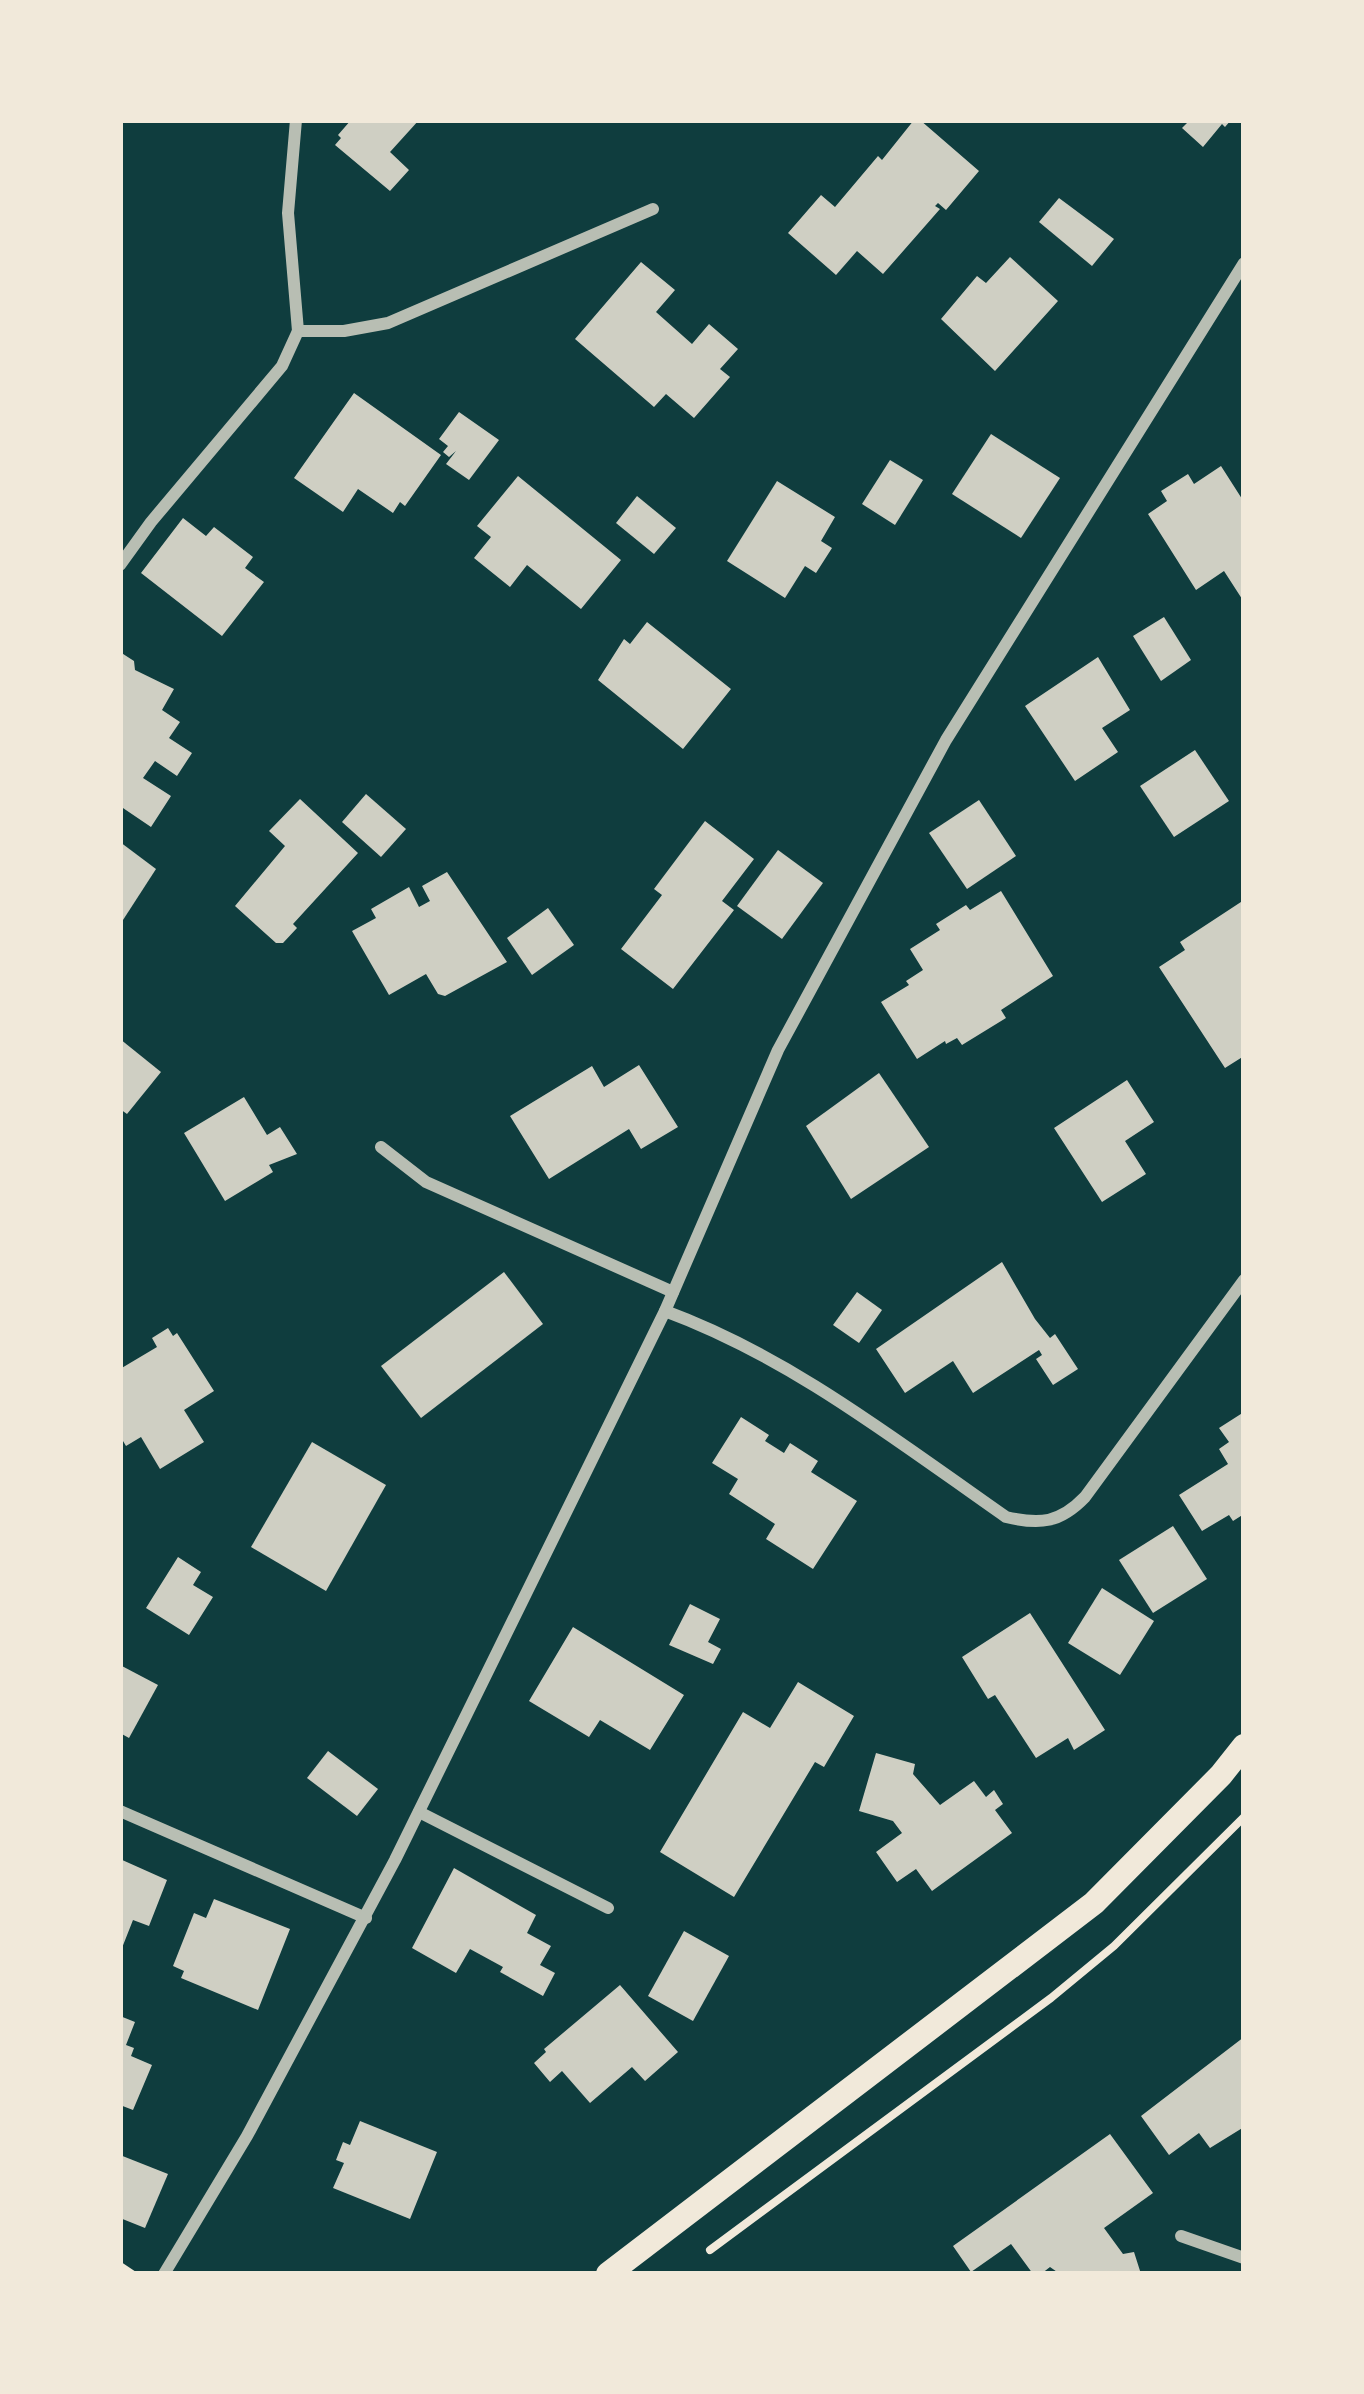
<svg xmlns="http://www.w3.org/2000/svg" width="1364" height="2394" font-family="'Exo 2',sans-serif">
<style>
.building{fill:#cfcfc3}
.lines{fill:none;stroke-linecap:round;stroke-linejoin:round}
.path{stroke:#f1e9da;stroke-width:8}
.minor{stroke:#b8beb3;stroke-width:12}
.secondary{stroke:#f1e9da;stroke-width:24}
</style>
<rect width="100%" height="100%" fill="#0f3d3e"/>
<g class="building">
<polygon points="351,120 419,120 390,152 409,170 390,191 335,145 341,138 338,135"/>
<polygon points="914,120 920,120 979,171 946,210 938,203 935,206 940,209 883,274 857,251 836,275 788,233 821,195 835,207 878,156 882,160"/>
<polygon points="1190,120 1231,120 1225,127 1222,124 1203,147 1182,128"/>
<polygon points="1059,198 1114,239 1092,266 1039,222"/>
<polygon points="1010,257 1058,301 995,371 941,319 977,276 986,283"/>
<polygon points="641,262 675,290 656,312 692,344 709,324 738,349 720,369 730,377 694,418 666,394 654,407 575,339"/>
<polygon points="354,393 441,455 405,506 400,502 393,513 358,489 343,512 294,478"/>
<polygon points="459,412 499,440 469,480 446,464 456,451 449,457 443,452 448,446 439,439"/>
<polygon points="991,434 1060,478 1021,538 952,494"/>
<polygon points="890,460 923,480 895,525 862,504"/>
<polygon points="1221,466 1244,502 1244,602 1224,571 1196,590 1148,514 1167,501 1161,491 1188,474 1194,484"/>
<polygon points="518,476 621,560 581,609 527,565 510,587 474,558 491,537 477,526"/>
<polygon points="777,481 835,517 821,541 832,548 816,573 805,566 785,598 727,561"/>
<polygon points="637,496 676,528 654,554 616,523"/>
<polygon points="183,518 206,536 214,527 253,557 245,568 264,582 222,636 141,573"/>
<polygon points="1164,617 1191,660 1161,681 1133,636"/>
<polygon points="647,622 731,689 683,749 598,680 624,639 630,644"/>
<polygon points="120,652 134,661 135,670 174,689 162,710 180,722 169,738 192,753 177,776 155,761 143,778 171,796 151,827 120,806"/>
<polygon points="1098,657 1130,710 1102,728 1118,752 1075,781 1025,706"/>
<polygon points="1195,750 1229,801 1174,837 1140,786"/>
<polygon points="366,794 406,829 381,857 342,822"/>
<polygon points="300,799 358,853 293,924 297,928 283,943 276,943 235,906 285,846 269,831"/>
<polygon points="979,800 1016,856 967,889 929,833"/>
<polygon points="705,821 754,859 722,901 734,910 673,989 621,949 662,895 654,889"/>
<polygon points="120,842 156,869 123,920 120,918"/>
<polygon points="778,850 823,883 782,939 737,906"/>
<polygon points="447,872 507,962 445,996 438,994 426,974 389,995 352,931 376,918 371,909 409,887 419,907 430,901 422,886"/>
<polygon points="1001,891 1053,976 1001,1010 1006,1018 962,1045 957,1038 946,1044 945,1041 917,1059 881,1002 909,985 906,981 923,970 910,949 940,930 936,924 966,905 970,910"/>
<polygon points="1244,900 1244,1056 1225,1068 1159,967 1185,950 1180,942"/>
<polygon points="548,908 574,945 532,975 507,938"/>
<polygon points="120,1039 161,1072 127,1114 120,1109"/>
<polygon points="639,1065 678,1127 641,1149 629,1129 549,1179 510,1116 592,1066 604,1087"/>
<polygon points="879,1073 929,1147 851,1199 806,1126"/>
<polygon points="1127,1080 1154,1122 1125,1141 1146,1174 1102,1202 1054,1128"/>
<polygon points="244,1097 267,1135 280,1127 297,1154 269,1165 273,1172 225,1201 184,1133"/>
<polygon points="1002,1262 1035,1319 1050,1338 1055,1334 1078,1369 1053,1385 1036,1359 1042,1355 1039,1350 973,1393 953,1361 905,1393 876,1349"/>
<polygon points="504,1272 543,1324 421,1418 381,1366"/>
<polygon points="857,1292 882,1310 859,1343 833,1325"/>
<polygon points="168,1328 173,1336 177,1333 214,1391 184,1410 204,1442 160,1469 141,1437 126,1446 120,1436 120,1369 157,1347 152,1338"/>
<polygon points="1244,1412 1244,1514 1233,1521 1229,1515 1202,1531 1179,1495 1228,1464 1219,1449 1229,1442 1219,1428"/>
<polygon points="741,1417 769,1435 765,1441 784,1453 790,1443 818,1461 811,1472 857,1501 813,1569 766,1539 775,1524 729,1494 738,1479 712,1463"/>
<polygon points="312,1442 386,1485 326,1591 251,1547"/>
<polygon points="1173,1526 1207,1579 1153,1613 1119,1560"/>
<polygon points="178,1557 201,1572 193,1585 213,1597 189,1635 146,1608"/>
<polygon points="1102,1588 1154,1621 1120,1675 1068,1643"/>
<polygon points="690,1604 720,1619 708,1642 721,1649 713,1664 669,1645"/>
<polygon points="1030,1613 1105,1730 1074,1750 1068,1738 1036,1758 995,1695 988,1699 962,1657"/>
<polygon points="573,1627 684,1695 650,1750 600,1720 589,1737 529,1701"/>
<polygon points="120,1665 158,1685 129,1738 120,1733"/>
<polygon points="798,1682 854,1716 824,1767 815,1762 734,1897 660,1852 743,1712 770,1728"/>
<polygon points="328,1751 378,1789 357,1816 307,1778"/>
<polygon points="876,1753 915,1764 913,1774 940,1805 974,1781 986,1797 994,1790 1003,1804 995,1810 1012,1833 932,1891 916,1869 897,1882 876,1852 902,1833 893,1821 859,1811"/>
<polygon points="120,1859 167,1880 149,1926 133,1920 120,1953"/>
<polygon points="454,1868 536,1915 527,1933 551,1946 540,1965 555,1973 543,1996 500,1972 503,1967 470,1949 456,1973 412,1948"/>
<polygon points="214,1899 290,1929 258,2010 181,1978 184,1971 173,1966 194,1913 206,1918"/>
<polygon points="684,1931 729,1956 693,2021 648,1996"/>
<polygon points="620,1985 678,2052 645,2081 632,2067 590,2103 562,2071 550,2082 534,2063 546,2052 544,2049"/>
<polygon points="120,2016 135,2022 126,2045 134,2048 131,2056 152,2065 133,2110 120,2105"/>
<polygon points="1244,2037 1244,2127 1210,2148 1199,2133 1169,2155 1141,2116"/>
<polygon points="360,2121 437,2152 410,2219 333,2188 344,2163 336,2160 343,2142 350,2145"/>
<polygon points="1110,2134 1153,2193 1104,2228 1123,2254 1134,2252 1141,2274 1060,2274 1050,2267 1041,2274 1033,2274 1011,2244 971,2272 953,2246"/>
<polygon points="120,2155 168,2174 145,2228 120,2218"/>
</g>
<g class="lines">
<g class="path">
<polyline points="710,2250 1051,1998 1114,1946 1244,1817"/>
<polyline points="120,2266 132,2274"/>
</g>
<g class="minor">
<polyline points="296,120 288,213 298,331"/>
<polyline points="298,331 344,331 388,323 653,209"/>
<polyline points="120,565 151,522 282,366 298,331"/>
<polyline points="381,1147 426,1182 673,1292"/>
<path d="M665 1311C790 1357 897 1441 1006 1517 1040 1525 1060 1523 1085 1497L1244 1280"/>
<polyline points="120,1811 366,1918"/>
<polyline points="419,1812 608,1908"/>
<polyline points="1181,2236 1244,2258"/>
<polyline points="164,2274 247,2136 395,1860 665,1311 778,1050 946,740 1244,263"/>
</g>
<polyline class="secondary" points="608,2274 1094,1903 1221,1775 1244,1746"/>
</g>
<rect width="1364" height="2394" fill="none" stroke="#f1e9da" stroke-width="246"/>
</svg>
